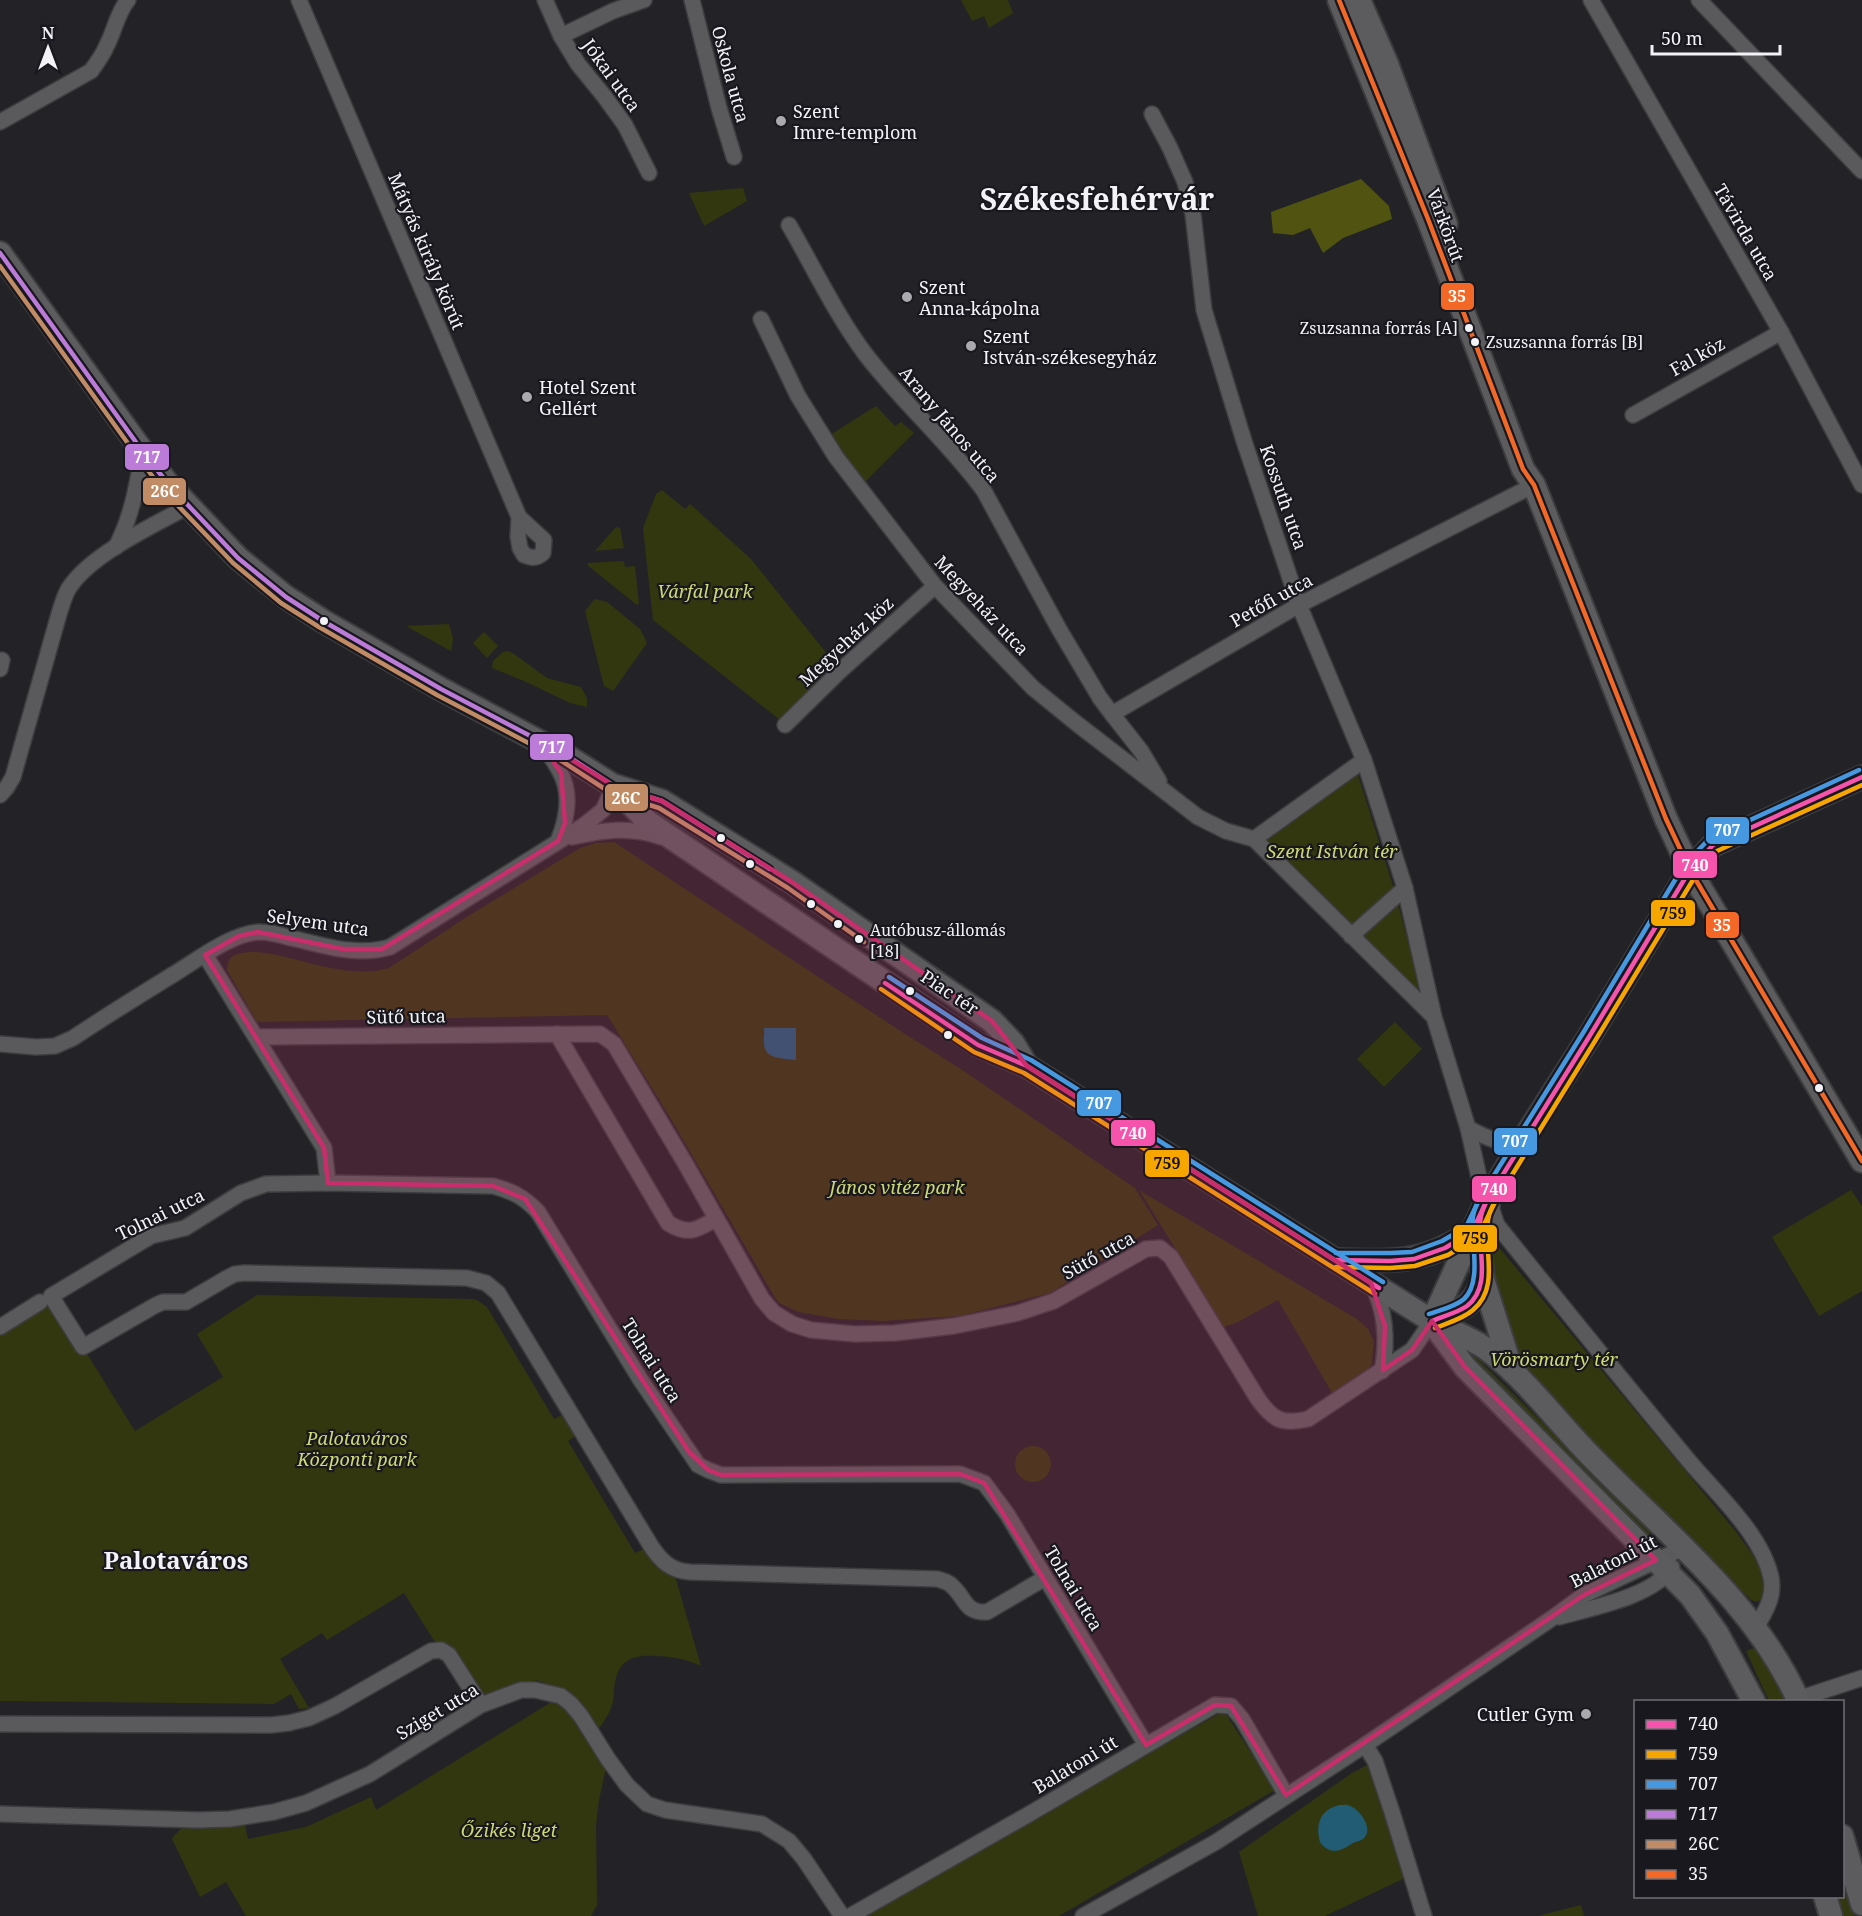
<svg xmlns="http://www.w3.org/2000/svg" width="1862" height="1916" font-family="'Noto Serif',serif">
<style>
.green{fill:#33370f}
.forest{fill:#505410}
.water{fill:#215b74}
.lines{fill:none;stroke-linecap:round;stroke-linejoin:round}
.street-casing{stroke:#3d3d3f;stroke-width:18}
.secondary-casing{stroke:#3d3d3f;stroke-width:26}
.street{stroke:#5a595b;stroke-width:15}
.secondary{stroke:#5c5b5e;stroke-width:22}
.bus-1-casing{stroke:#19181f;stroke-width:9}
.bus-2-casing{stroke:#19181f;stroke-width:9}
.bus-3-casing{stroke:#19181f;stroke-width:9}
.bus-4-casing{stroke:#19181f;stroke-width:9}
.bus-5-casing{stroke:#19181f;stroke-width:9}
.bus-6-casing{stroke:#19181f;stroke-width:9}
.bus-1{stroke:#f653ac;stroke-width:4.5}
.bus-2{stroke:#f7a600;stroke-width:4.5}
.bus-3{stroke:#4699e1;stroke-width:4.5}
.bus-4{stroke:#bd7bd9;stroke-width:4.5}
.bus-5{stroke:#c18c65;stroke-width:4.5}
.bus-6{stroke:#f36827;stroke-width:4.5}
.marked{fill:#c72e6b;fill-opacity:0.2;stroke:#c72e6b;stroke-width:4.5;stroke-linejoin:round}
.poi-dot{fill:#aaaaae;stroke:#19181f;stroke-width:2}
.bus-dot{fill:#f3f2f7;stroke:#19181f;stroke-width:2}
.labels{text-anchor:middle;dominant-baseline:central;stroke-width:4.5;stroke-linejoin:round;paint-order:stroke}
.bus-label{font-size:16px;fill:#f3f2f7;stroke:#19181f;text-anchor:start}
.street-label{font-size:18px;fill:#f3f2f7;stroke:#19181f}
.poi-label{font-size:18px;fill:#f3f2f7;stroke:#19181f;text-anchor:start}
.park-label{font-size:18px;font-style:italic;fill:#cfd973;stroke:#19181f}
.district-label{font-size:24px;font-weight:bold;fill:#f3f2f7;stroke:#19181f}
.town-label{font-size:30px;font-weight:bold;fill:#f3f2f7;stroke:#19181f}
.line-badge{stroke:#19181f;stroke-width:2}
.badge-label{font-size:16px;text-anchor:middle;font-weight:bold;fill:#fff}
.pale-badge-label{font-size:16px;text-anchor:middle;font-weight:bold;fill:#111}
</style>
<rect width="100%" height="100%" fill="#232327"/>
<g class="green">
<polygon points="961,0 1008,0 1013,13 989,28 984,16 972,21"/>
<polygon points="743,188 747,201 704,226 689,193"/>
<polygon points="876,406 895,426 901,422 914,433 864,483 830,435"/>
<polygon points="662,490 685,509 690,504 751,559 828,655 832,671 780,720 653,620 643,528 656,494"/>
<polygon points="616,527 620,528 624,548 595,551"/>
<polygon points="624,561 625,567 635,566 639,604 637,605 587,565 588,563"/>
<polygon points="595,599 607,602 640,629 647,643 613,691 604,686 585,611"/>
<polygon points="449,624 453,639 451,651 406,626"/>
<polygon points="484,632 498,646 487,658 473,643"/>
<polygon points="508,651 514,654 547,678 581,687 587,698 587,707 570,703 524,681 492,668 493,661 503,652"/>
<polygon points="1358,775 1394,889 1422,993 1415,999 1259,844"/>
<path d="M614 842 902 1032 961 1069 1135 1188 1158 1225 1050 1293 960 1316 883 1321 838 1319 798 1312 779 1303 774 1296 668 1114 607 1015 257 1022 227 970C227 964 229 957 235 955 251 948 278 955 294 959 325 967 359 977 389 968L465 918 580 848 595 843Z"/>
<polygon points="1395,1022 1422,1049 1384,1087 1357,1059"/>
<polygon points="1139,1190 1357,1319 1368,1329 1374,1341 1372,1364 1365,1373 1332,1393 1278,1300 1238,1322 1224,1327"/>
<polygon points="1851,1190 1862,1206 1862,1291 1819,1316 1772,1237"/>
<path d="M1491 1244H1496L1737 1533C1752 1555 1769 1571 1762 1599L1757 1602 1751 1600 1531 1379 1519 1362 1490 1266Z"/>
<path d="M257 1295 472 1299 477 1300 487 1307 554 1419 570 1411 579 1434 568 1441 635 1553 651 1546 673 1569 701 1666C683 1658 675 1657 655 1656 634 1655 619 1659 615 1683 613 1690 614 1696 613 1702 610 1713 604 1722 597 1731L565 1690 536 1680 521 1690 481 1705 433 1639 404 1593 327 1640 322 1633 280 1659 309 1708 299 1709 291 1694 274 1704 0 1701V1327L51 1296 135 1431 223 1377 197 1334Z"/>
<polygon points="1466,1347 1649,1528 1650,1535 1647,1536 1465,1354"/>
<circle cx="1033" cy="1464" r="18"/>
<polygon points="1754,1648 1779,1685 1786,1701 1769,1701 1746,1651"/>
<path d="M561 1696 608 1759 599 1800 596 1825 597 1905 591 1916H246L226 1882 200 1897 172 1839C189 1813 218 1821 244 1822L248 1839 306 1827 371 1797 376 1810Z"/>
<polygon points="1224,1711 1275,1790 1059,1916 863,1916"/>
<polygon points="1375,1761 1411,1875 1325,1916 1258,1916 1239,1852 1352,1773"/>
<polygon points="1843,1871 1855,1916 1837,1916 1831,1897 1842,1896"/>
<polygon points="1581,1905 1584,1916 1538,1916"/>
</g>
<polygon class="forest" points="1361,179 1389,206 1392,219 1343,238 1323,253 1310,228 1293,235 1273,233 1271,212"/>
<g class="water">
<path d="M764 1028H796V1060C784 1058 764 1060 764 1043 763 1038 765 1033 764 1028Z"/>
<path d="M1340 1805C1344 1805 1347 1804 1350 1806 1359 1809 1373 1827 1365 1837 1362 1841 1357 1841 1353 1843 1341 1851 1330 1856 1320 1842 1315 1823 1321 1809 1340 1805Z"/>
</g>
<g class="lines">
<g class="street-casing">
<g id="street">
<path d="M299 0 519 517 518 537 520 548 524 555C532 558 536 559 543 553L544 540 519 517"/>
<polyline points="545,0 561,36 578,64 604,96 625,125 649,173"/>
<polyline points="692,0 719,108 734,157"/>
<polyline points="1591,0 1781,332 1862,485"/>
<polyline points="1699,0 1862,171"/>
<polyline points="561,36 613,11 644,0"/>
<polyline points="1152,114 1170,148 1185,182 1193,214 1204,310 1244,441 1299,605 1364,760 1405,888 1434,1017 1468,1128 1481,1186 1482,1206"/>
<path d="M0 122 91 71C97 63 103 55 107 45 115 30 117 13 128 0"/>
<path d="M789 225C814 268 836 315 866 355 903 403 949 443 984 491L1059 629 1100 698 1112 714"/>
<polyline points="761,319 798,396 836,457 935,586 1033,688 1076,723 1198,817 1226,831 1254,839"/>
<polyline points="1633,415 1781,332"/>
<path d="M116 547C132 516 137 485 143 452"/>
<polyline points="0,669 2,660"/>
<polyline points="785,725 840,671 935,586"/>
<path d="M542 744C548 753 555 762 560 772 572 794 567 819 558 841"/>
<polyline points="1159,781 1141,751 1112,714 1299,605 1534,485"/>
<path d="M0 795 7 787 13 777 59 614C62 605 64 596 69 588 91 554 154 525 189 506"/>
<path d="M572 837C603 830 631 826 661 837"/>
<polyline points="1254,839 1434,1017"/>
<polyline points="1254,839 1364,760"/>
<polyline points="1351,936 1405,888"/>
<polyline points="205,955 324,1148 328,1183"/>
<path d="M557 1034 668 1223C689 1236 696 1230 716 1219"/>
<path d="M256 1037 600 1034 614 1044 685 1163 762 1299 774 1313 792 1324 811 1330 855 1334 895 1333 954 1326 1018 1313 1054 1301 1146 1249 1160 1248 1171 1257 1258 1399C1273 1420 1282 1425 1308 1419L1412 1350 1432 1321"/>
<path d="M0 1044 36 1047 55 1046 73 1038C106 1016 140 995 174 974 197 960 232 933 259 932 270 932 281 935 291 938 323 945 357 957 390 947L583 826 603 810 614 786"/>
<path d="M1468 1128C1488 1139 1505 1148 1526 1134"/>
<path d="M1492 1195V1210L1497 1225C1559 1302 1621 1379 1684 1455 1713 1491 1761 1532 1771 1577 1775 1598 1765 1611 1756 1628"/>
<path d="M1372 1284C1386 1312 1388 1341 1382 1371"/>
<polyline points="0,1327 40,1302"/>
<path d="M1045 1578 987 1612C964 1613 966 1598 952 1586 949 1582 943 1581 938 1579L690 1572C671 1571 661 1561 651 1546L498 1293 486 1283 467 1278 245 1273 235 1274 227 1278 186 1302H163L156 1305 83 1347 51 1296 151 1236 185 1228 241 1193 266 1184 328 1183 493 1186C512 1191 524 1197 538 1212L640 1379 698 1465 708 1470 721 1475 960 1474 984 1483 1007 1514 1146 1745"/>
<path d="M1559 1617C1591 1608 1655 1596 1672 1567"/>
<polyline points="1798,1699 1862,1678"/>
<polyline points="0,1724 271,1725 289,1723 309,1718 335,1706 431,1651 441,1650 449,1655 481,1705"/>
<polyline points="1365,1745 1375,1761 1392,1812 1424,1916"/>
<polyline points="0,1814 198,1820 230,1819 274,1812 306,1803 370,1774 481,1705 521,1690 535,1690 561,1696 571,1704 581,1716 608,1759 627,1785 647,1804 665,1810 762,1824 789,1841 804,1859 842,1916"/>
<polyline points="850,1916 1031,1813 1215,1705 1231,1706 1242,1719 1286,1795"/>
<polyline points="1083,1916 1216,1842 1365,1745 1551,1619 1584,1595 1683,1548"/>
</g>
</g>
<g class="secondary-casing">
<g id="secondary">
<polyline points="1339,0 1428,219 1523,469 1534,485 1666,819 1690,870 1862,1161"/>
<polyline points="1359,0 1387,64 1446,224"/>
<path d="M0 253 143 452 169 485 238 558 286 597 323 621 441 689 570 758 614 786 648 822 978 1045 1027 1066 1432 1321C1449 1330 1469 1337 1485 1348 1523 1376 1552 1415 1584 1449 1659 1528 1754 1600 1799 1702"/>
<polyline points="616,786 662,801 792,882 992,1021 1013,1043 1027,1066"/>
<polyline points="1480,1223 1480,1254 1483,1279 1512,1371"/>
<path d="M1336 1260C1394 1261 1421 1265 1472 1232"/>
<polyline points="1432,1321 1487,1200 1527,1134 1589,1037 1690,870 1713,845 1862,777"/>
<path d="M1432 1321C1457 1310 1475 1308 1483 1279"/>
<polyline points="1434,1325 1465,1367 1690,1595 1717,1633 1754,1702"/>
<polyline points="1842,1836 1862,1904"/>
<polyline points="1825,1896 1831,1916"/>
</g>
</g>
<use href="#street" class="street"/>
<use href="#secondary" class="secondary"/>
<g class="bus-1-casing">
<g id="bus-1">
<polyline points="885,983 978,1045 1027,1066 1379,1288"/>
<polyline points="1336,1260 1390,1261 1414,1259 1445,1248 1472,1232 1487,1200 1589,1037 1690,870 1713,845 1862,777"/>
<path d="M1432 1321C1443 1316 1457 1313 1467 1306 1494 1285 1475 1244 1481 1216 1483 1206 1488 1198 1493 1190"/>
</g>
</g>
<g class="bus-2-casing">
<g id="bus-2">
<polyline points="881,989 974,1052 1024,1073 1375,1294"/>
<polyline points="1336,1267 1390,1268 1415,1266 1448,1255 1478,1237 1494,1204 1595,1041 1696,875 1717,851 1862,785"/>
<path d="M1435 1328C1447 1323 1463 1319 1473 1310 1502 1285 1481 1247 1489 1215 1491 1208 1495 1201 1499 1194"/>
</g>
</g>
<g class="bus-3-casing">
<g id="bus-3">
<polyline points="889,977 982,1038 1031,1060 1383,1282"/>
<polyline points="1336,1253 1390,1253 1412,1252 1442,1241 1466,1227 1481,1196 1583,1033 1684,865 1709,839 1859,770"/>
<path d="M1429 1314C1440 1310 1455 1307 1464 1299 1483 1281 1470 1240 1473 1216 1475 1205 1481 1195 1487 1186"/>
</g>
</g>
<g class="bus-4-casing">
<polyline id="bus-4" points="0,253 143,452 169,485 238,558 286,597 323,621 441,689 561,752 614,786 662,801 770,869"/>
</g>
<g class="bus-5-casing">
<polyline id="bus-5" points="0,266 137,456 163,490 233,563 281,603 319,627 437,695 557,758 611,793 659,808 788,888 864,942"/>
</g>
<g class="bus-6-casing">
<polyline id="bus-6" points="1339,0 1428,219 1523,469 1534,485 1666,819 1690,870 1862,1161"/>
</g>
<use href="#bus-1" class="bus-1"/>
<use href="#bus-2" class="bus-2"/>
<use href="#bus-3" class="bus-3"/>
<use href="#bus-4" class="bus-4"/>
<use href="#bus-5" class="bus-5"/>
<use href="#bus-6" class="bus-6"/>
</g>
<path class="marked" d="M538 739 614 786 662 801 792 882 992 1021 1027 1066 1371 1283 1385 1326 1383 1370 1412 1350 1432 1321 1465 1367 1656 1560 1584 1595 1286 1795 1231 1706 1215 1705 1146 1745 984 1483 960 1474 721 1475 708 1470 689 1452 525 1199 493 1186 328 1183 324 1148 205 955 239 936 258 932 343 949H382L558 841 565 823 561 773Z"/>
<g class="poi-dot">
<circle cx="781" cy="121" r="6"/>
<circle cx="907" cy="297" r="6"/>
<circle cx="971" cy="346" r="6"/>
<circle cx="527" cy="397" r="6"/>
<circle cx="1586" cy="1714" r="6"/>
</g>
<g class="bus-dot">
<circle cx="1469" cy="328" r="5"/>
<circle cx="1475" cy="342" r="5"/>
<circle cx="324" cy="621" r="5"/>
<circle cx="721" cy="838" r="5"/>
<circle cx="750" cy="864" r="5"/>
<circle cx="811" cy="904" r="5"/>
<circle cx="838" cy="924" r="5"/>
<circle cx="859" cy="939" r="5"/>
<circle cx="910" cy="991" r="5"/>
<circle cx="948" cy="1035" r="5"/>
<circle cx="1819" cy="1088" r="5"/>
</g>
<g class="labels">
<g class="bus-label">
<text x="1458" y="328" text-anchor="end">Zsuzsanna forrás [A]</text>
<text x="1486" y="342">Zsuzsanna forrás [B]</text>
<text x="870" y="930">Autóbusz-állomás<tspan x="870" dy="21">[18]</tspan></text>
</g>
<g class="street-label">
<text transform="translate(731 74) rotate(75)">Oskola utca</text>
<text transform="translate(612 75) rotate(54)">Jókai utca</text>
<text transform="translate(1446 225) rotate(70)">Várkörút</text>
<text transform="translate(1746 232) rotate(60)">Távirda utca</text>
<text transform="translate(427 251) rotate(67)">Mátyás király körút</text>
<text transform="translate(1697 356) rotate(-29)">Fal köz</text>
<text transform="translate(950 424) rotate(50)">Arany János utca</text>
<text transform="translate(1284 497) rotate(71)">Kossuth utca</text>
<text transform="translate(1271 600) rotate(-29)">Petőfi utca</text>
<text transform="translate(982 605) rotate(47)">Megyeház utca</text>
<text transform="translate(846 641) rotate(-43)">Megyeház köz</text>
<text transform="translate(318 922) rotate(8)">Selyem utca</text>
<text transform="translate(950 992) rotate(34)">Piac tér</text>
<text transform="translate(406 1016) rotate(-1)">Sütő utca</text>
<text transform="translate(160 1214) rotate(-26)">Tolnai utca</text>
<text transform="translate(1098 1255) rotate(-29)">Sütő utca</text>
<text transform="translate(652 1360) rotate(58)">Tolnai utca</text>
<text transform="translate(1613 1561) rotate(-27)">Balatoni út</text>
<text transform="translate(1074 1588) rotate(59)">Tolnai utca</text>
<text transform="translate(437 1711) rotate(-31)">Sziget utca</text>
<text transform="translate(1075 1764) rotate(-31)">Balatoni út</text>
</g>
<g class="poi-label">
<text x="793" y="111">Szent<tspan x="793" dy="21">Imre-templom</tspan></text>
<text x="919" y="287">Szent<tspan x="919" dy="21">Anna-kápolna</tspan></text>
<text x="983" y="336">Szent<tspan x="983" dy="21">István-székesegyház</tspan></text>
<text x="539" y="387">Hotel Szent<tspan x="539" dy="21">Gellért</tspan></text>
<text x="1574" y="1714" text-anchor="end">Cutler Gym</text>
</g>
<g class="park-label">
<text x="705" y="591">Várfal park</text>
<text x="1332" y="851">Szent István tér</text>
<text x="897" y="1187">János vitéz park</text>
<text x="1554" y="1359">Vörösmarty tér</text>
<text x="357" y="1438">Palotaváros<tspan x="357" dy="21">Központi park</tspan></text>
<text x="509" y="1830">Őzikés liget</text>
</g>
<g class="district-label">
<text x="176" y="1559">Palotaváros</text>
</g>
<g class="town-label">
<text x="1097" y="198">Székesfehérvár</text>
</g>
</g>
<g class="line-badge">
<rect x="1440" y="282" width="35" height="29" rx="6" fill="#f36827"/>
<rect x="124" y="443" width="46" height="28" rx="6" fill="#bd7bd9"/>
<rect x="142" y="477" width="45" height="29" rx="6" fill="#c18c65"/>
<rect x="529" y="733" width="45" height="28" rx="6" fill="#bd7bd9"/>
<rect x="604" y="783" width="45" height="29" rx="6" fill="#c18c65"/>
<rect x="1705" y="816" width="45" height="29" rx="6" fill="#4699e1"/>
<rect x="1672" y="850" width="46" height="29" rx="6" fill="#f653ac"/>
<rect x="1650" y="899" width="46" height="28" rx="6" fill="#f7a600"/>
<rect x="1705" y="911" width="35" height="28" rx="6" fill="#f36827"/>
<rect x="1076" y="1089" width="46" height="28" rx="6" fill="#4699e1"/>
<rect x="1110" y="1119" width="46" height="28" rx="6" fill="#f653ac"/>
<rect x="1493" y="1127" width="45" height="29" rx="6" fill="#4699e1"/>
<rect x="1144" y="1149" width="46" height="29" rx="6" fill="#f7a600"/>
<rect x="1471" y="1175" width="46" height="28" rx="6" fill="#f653ac"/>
<rect x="1452" y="1224" width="46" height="29" rx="6" fill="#f7a600"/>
</g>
<g class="badge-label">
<text x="1457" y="302">35</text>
<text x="147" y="463">717</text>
<text x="165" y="497">26C</text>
<text x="552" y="753">717</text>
<text x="626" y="804">26C</text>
<text x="1727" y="836">707</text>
<text x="1695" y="871">740</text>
<text x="1722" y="931">35</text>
<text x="1099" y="1109">707</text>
<text x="1133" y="1139">740</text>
<text x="1515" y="1147">707</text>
<text x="1494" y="1195">740</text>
</g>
<g class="pale-badge-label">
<text x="1673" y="919">759</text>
<text x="1167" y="1169">759</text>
<text x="1475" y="1244">759</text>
</g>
<rect x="1634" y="1700" width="210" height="198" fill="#19181f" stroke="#706f75" stroke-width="1.5"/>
<rect x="1646" y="1720" width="30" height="9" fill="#f653ac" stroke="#706f75" stroke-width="1.5"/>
<text x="1688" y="1730" font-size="18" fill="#f3f2f7">740</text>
<rect x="1646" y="1750" width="30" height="9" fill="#f7a600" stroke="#706f75" stroke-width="1.5"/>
<text x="1688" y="1760" font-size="18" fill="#f3f2f7">759</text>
<rect x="1646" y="1780" width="30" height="9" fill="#4699e1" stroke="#706f75" stroke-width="1.5"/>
<text x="1688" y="1790" font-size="18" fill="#f3f2f7">707</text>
<rect x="1646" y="1810" width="30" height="9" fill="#bd7bd9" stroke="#706f75" stroke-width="1.5"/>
<text x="1688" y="1820" font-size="18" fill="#f3f2f7">717</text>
<rect x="1646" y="1840" width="30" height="9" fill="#c18c65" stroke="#706f75" stroke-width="1.5"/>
<text x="1688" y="1850" font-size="18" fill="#f3f2f7">26C</text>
<rect x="1646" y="1870" width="30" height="9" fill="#f36827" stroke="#706f75" stroke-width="1.5"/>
<text x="1688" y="1880" font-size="18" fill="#f3f2f7">35</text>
<g transform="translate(48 48)" stroke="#19181f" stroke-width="4.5" paint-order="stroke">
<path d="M0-4.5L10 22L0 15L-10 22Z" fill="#f3f2f7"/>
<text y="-9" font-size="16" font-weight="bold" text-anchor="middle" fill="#f3f2f7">N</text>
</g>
<path d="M1652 45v9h128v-9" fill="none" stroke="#f3f2f7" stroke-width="3"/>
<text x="1661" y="45" font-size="18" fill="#f3f2f7" stroke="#19181f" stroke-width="4.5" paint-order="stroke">50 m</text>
</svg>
